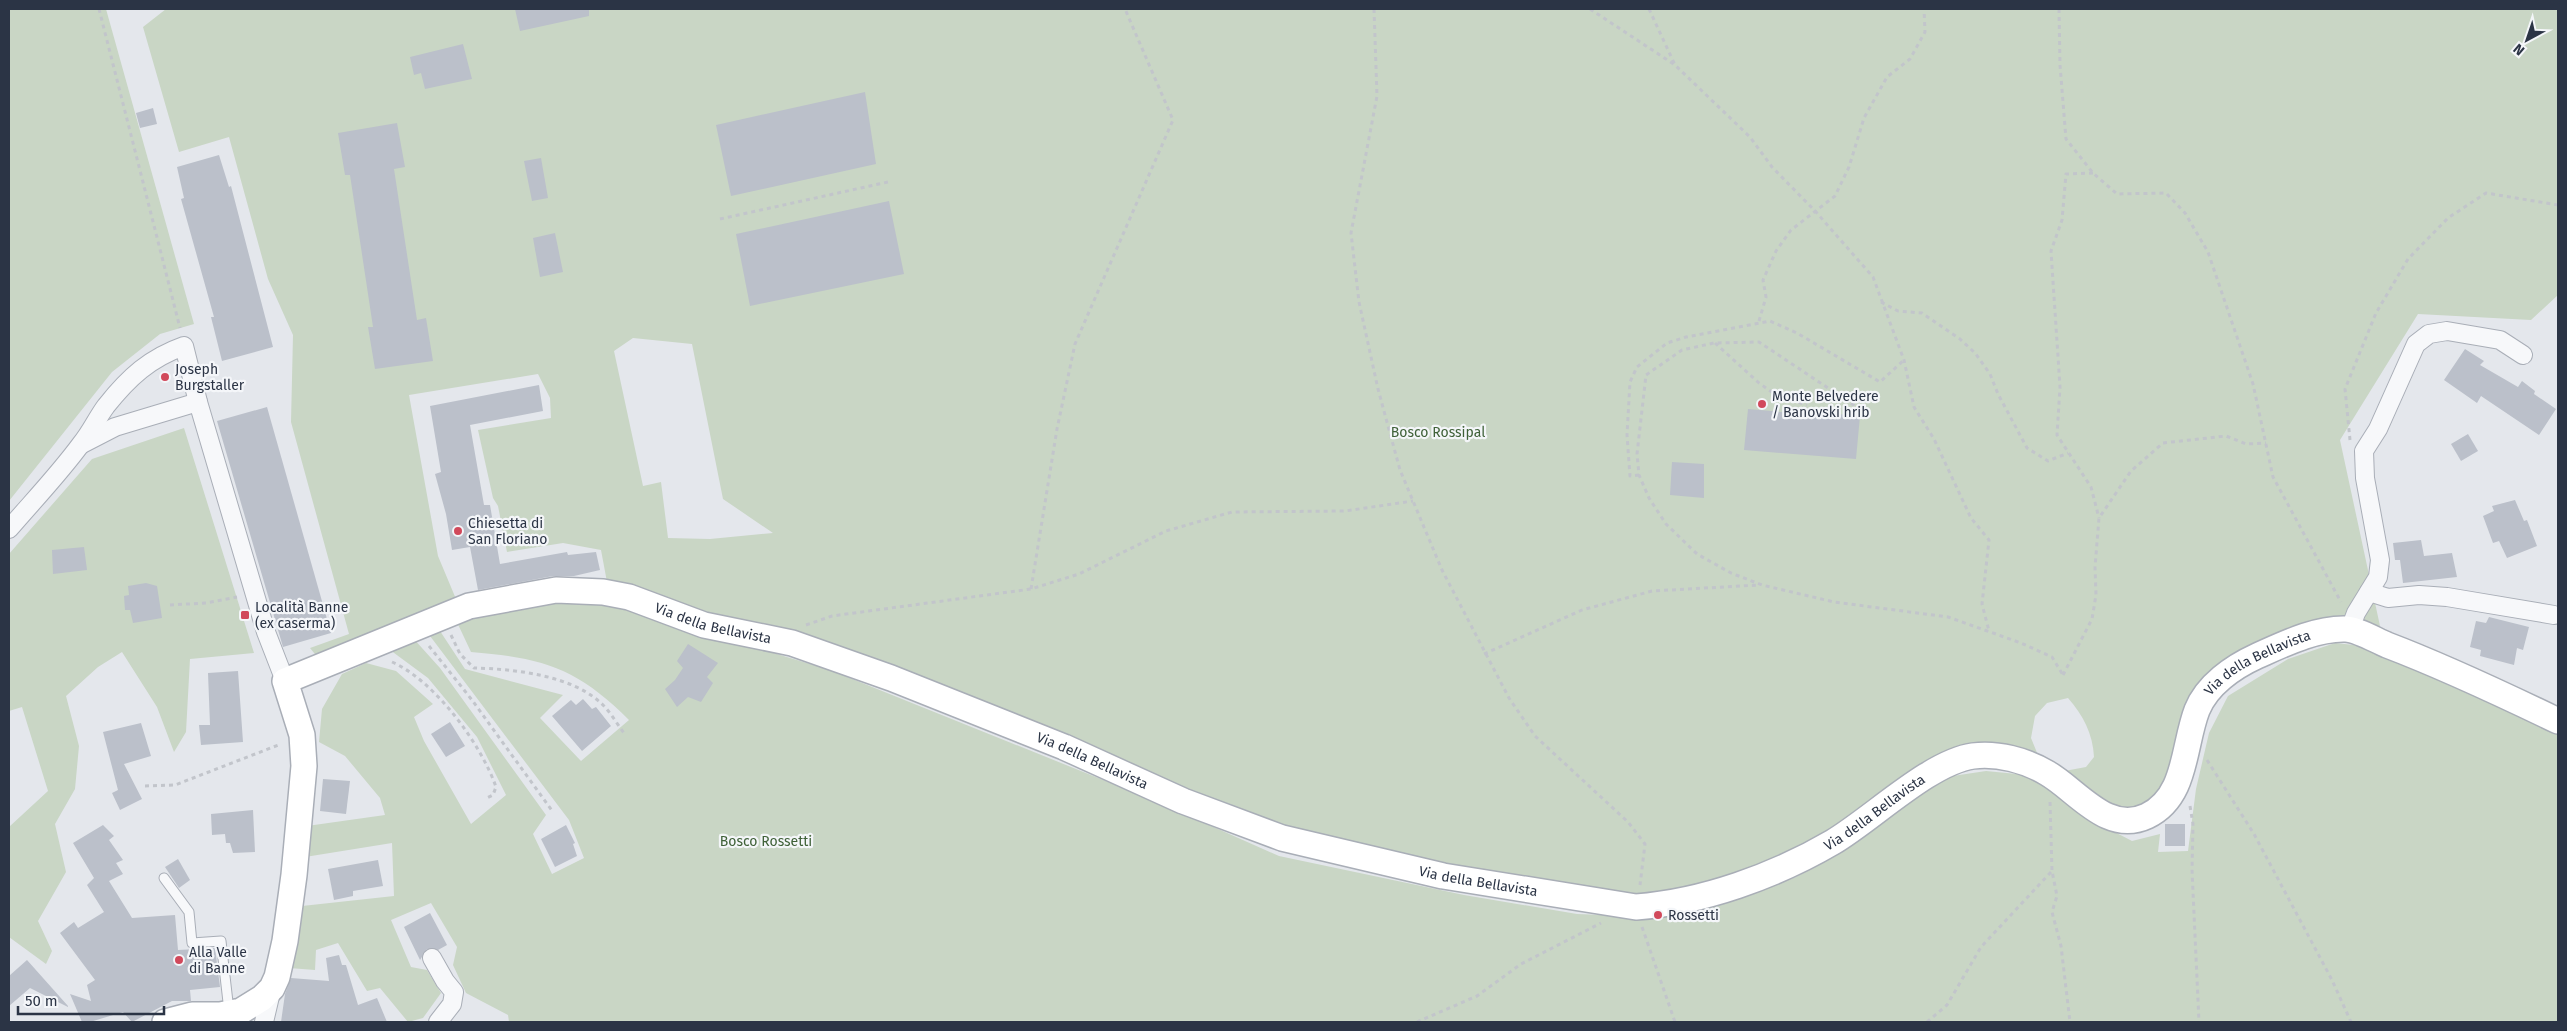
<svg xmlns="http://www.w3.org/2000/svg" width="2567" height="1031" font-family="'Fira Sans',sans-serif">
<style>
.green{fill:#c9d6c5;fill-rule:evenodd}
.building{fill:#bbc0ca}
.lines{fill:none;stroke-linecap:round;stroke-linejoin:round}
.lane-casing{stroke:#a9aeb7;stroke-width:11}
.street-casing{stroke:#a9aeb7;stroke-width:20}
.secondary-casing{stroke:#a9aeb7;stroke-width:28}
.path{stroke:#c2c5cb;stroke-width:3;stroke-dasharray:4 4;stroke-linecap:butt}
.lane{stroke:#f7f8fa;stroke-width:9}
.street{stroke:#f7f8fa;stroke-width:18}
.secondary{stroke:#fff;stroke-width:25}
.poi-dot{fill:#d1495b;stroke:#f4f6f9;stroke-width:2}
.labels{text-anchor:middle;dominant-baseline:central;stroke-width:4.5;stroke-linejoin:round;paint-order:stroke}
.poi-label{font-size:14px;fill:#2b3445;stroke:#f4f6f9;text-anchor:start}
.park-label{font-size:14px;fill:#3f6138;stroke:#f4f6f9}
.street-label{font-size:14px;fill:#2b3445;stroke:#f4f6f9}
</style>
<rect width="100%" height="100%" fill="#e4e7ec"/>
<g class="green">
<polygon points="9,9 106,9 194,324 160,334 112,372 9,501"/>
<path d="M166 9H2558V295L2531 320 2418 314 2340 440 2380 626 2340 620 2221 666 2160 798 2140 810H2114L2059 772 2086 767 2094 757C2093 734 2083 715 2068 698L2047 703 2035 716 2031 738 2040 760 1986 746 1814 841 1749 870 1683 889 1625 896 1452 866 1292 834 1000 709 808 635 760 625 736 622 607 582 601 550 563 543 507 552 498 506 493 498 478 430 551 418 550 398 538 374 409 395 438 556 456 599 319 659 310 648 349 634 291 422 293 335 268 279 229 137 179 152 143 27ZM633 338 692 344 723 499 773 533 710 539 668 538 661 482 643 486 614 351Z"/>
<polygon points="184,428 254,653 190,659 186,732 174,752 157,707 122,652 98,667 66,696 79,746 75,789 55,824 66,872 38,921 52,951 46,964 9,937 9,827 48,791 22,707 9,711 9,554 92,459"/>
<path d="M552 598H616L754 647 830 670 1153 800 1279 856 1464 895 1577 914 1629 916 1734 900 1796 877 1849 847 1907 802 1946 777 1986 771 2027 775 2047 782 2107 828 2132 841 2160 834 2158 852 2188 851 2196 789 2209 733 2228 696 2288 659 2335 643 2373 647 2558 729V1022H509L508 1015 466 993 453 965 457 947 431 903 391 920 411 967 427 970 441 993 423 1018 408 1022 380 988 367 991 338 943 316 950 315 970 289 968 302 906 394 896 392 843 305 857 307 826 385 815 380 798 345 756 319 742 322 709 342 674 366 663 396 671 433 704 414 717 424 741 471 824 506 795 477 737 428 678 386 647 413 638 440 668 546 815 533 834 552 874 584 858 569 820 427 632 440 631 465 669 563 695 540 718 581 761 629 720C577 668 543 658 471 652L455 618Z"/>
</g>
<g class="building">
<polygon points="515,9 589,9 589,16 520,31"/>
<polygon points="463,44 472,79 425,89 421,73 414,75 410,57"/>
<polygon points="865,92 876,164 731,196 716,125"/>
<polygon points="153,108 157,124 140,128 136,113"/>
<polygon points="397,123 405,167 394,169 417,320 426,318 433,361 375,369 368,327 373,327 350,175 345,175 338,133"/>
<polygon points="219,155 229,187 231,186 273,347 222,361 211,317 214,317 181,199 184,198 177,167"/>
<polygon points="541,158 548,198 532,201 524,161"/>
<polygon points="889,201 904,274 750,306 736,234"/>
<polygon points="555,233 563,272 540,277 533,238"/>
<polygon points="2465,349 2484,361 2480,365 2518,387 2522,381 2535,391 2534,394 2556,409 2539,435 2481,396 2477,403 2444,380"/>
<polygon points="539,385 543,411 470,425 484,505 490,505 500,564 567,552 568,555 596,552 600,570 574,576 553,576 478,590 470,547 452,550 446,514 435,474 441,472 430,406"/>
<polygon points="267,407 331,633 283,647 217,421"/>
<polygon points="1748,409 1816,415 1816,412 1860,416 1856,459 1744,450"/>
<polygon points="2468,434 2478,451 2461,461 2451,444"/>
<polygon points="1672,462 1704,464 1704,498 1670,495"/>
<polygon points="2515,500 2524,521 2527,520 2537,546 2507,558 2499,541 2493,543 2483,516 2494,511 2492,506"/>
<polygon points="2421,540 2424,556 2452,553 2457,577 2403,583 2400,560 2395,560 2393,543"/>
<polygon points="84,547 87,570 53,574 52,550"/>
<polygon points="146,583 157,586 162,618 133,623 130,610 125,610 124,596 129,595 128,586"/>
<polygon points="2489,617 2529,627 2523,650 2517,648 2514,665 2480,656 2481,650 2470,647 2476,621 2486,623"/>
<polygon points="688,644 718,663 707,677 713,683 701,702 688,697 677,707 665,689 675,680 683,668 677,661"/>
<polygon points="238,671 243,742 201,745 199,725 210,725 208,673"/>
<polygon points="583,699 592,709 596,707 611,726 582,751 552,716 571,700 576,705"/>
<polygon points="450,722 465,746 446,757 431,734"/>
<polygon points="141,723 151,756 124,764 142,799 120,810 112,793 118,790 103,732"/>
<polygon points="323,779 350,781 346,814 320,811"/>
<polygon points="253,810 255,852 233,853 230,843 226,843 225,834 212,835 211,814"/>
<rect x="2165" y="824" width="20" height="22"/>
<polygon points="103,825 114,836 109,840 123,860 116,863 123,874 109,881 132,918 175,915 178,950 215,948 220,987 190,990 191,1001 172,1001 132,1022 123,1012 90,1022 82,1022 70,994 91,1001 87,985 95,980 60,933 74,922 78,928 104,912 87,885 94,878 73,843"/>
<polygon points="566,825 575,843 573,844 577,856 555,867 541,839"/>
<polygon points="178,859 190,880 179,888 165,867"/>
<polygon points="378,860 383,886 353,891 353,896 334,900 328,869"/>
<polygon points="430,913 447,945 438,950 427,949 420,960 404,927"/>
<polygon points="339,955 342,965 346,965 358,1005 377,998 387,1022 281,1022 285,994 291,978 329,981 326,958"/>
<polygon points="27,960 68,1006 68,1007 30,988 9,1006 9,976"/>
</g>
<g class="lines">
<g class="lane-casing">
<polyline id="lane" points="164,878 189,912 192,943 221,941 229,1011"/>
</g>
<g class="street-casing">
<g id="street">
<polyline points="82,444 115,427 198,402"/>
<path d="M9 529C33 501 59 474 81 444 91 432 97 418 106 406 129 377 150 358 184 346L198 402 266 632 285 681"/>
<polyline points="2369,592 2388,598 2419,595 2447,597 2554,615"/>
<polyline points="2350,629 2356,613 2378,577 2380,560 2365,478 2364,451 2378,429 2416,344 2429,334 2447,331 2500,340 2523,355"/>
<polyline points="432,958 445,981 454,992 452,1004 438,1022"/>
<polyline points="264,1022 272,988"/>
</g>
</g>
<g class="secondary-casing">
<g id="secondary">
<path id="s1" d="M165 1022 192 1015H220L241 1011 262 998 272 988 277 977 285 941 294 875 304 766 302 735 285 681 469 606 556 590 603 592 629 597 704 625 792 643 891 678 1064 747 1183 801 1282 838 1443 876 1636 907C1703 902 1775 876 1833 842 1872 819 1930 762 1973 756 1998 753 2025 760 2047 773 2077 790 2107 835 2147 816 2187 797 2183 746 2197 710 2207 685 2233 667 2257 656 2284 644 2316 628 2346 629 2359 630 2375 640 2387 645 2445 667 2502 694 2558 721"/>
</g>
</g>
<g class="path">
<polyline points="99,9 180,328"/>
<polyline points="1374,9 1377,96 1351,233 1359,302 1378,389 1400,470 1442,570 1509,698 1535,736 1628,822 1645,844 1640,885"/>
<polyline points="1590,9 1675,65"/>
<polyline points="1649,9 1675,65 1750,137 1772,167 1816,212 1873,277 1904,360 1914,407 1934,439 1971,518 1989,540 1982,604 1989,631"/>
<polyline points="2059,9 2060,65 2066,139 2093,173 2117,194 2166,193 2185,213 2208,252 2253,384 2273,477 2341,602"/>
<polyline points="2093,173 2066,174 2062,220 2051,251 2060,387 2057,435 2091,487 2099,518"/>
<polyline points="720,219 888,182"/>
<polyline points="1881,302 1898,311 1922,313 1960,339 1975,353 1990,374 1998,394 2027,448 2048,461 2068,453"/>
<polyline points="1759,321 1766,297 1763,280 1776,251 1791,230 1835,196 1849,167 1864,118 1887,77 1910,59 1925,32 1924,9"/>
<polyline points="1715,343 1759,383 1776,395 1807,405"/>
<polyline points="1861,410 1759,342 1714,343 1682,350 1646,375 1637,454 1639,475 1649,498 1666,524 1697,554 1731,573 1762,585 1834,602 1948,617 2021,643 2052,657 2063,675"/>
<polyline points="2350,440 2345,389 2376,313 2408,259 2448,218 2486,193 2558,205"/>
<polyline points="1639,475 1630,476 1627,435 1630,382 1637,367 1667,343 1686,337 1770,321 1797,333 1880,382 1904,360"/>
<polyline points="1031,589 1057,429 1075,344 1173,120 1125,9"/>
<polyline points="170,605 206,603 237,597"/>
<polyline points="806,625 832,616 1031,589 1079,574 1166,531 1232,512 1345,511 1413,501"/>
<path d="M451 635 460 654 474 668C514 669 573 675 603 705 611 713 617 724 624 733"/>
<polyline points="429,646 472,700 553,812"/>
<polyline points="1484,654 1582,610 1652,591 1759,585"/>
<path d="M392 662C435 681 481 744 496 787L493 795 485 799"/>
<polyline points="2063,675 2092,619 2096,595 2095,567 2099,518 2131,471 2163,443 2226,436 2246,444 2266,443"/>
<polyline points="2207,760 2254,834 2332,980 2351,1022"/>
<polyline points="145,786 175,785 281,744"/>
<polyline points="2050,802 2052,871 2057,896 2052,912 2061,946 2070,1022"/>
<polyline points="2190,806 2193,824 2192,870 2199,1022"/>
<polyline points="1642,927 1675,1022"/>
<polyline points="1417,1022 1477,996 1521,964 1601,923"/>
<polyline points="1927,1022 1947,1005 1981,947 2051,872"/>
</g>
<use href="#lane" class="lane"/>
<use href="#street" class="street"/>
<use href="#secondary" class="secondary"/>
</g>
<g class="poi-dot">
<circle cx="165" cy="377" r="5"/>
<circle cx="1762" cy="404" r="5"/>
<circle cx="458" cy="531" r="5"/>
<rect x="240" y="610" width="10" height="10" rx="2.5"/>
<circle cx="1658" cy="915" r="5"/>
<circle cx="179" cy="960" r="5"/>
</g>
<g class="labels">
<g class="poi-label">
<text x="175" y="369">Joseph<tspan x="175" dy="16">Burgstaller</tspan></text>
<text x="1772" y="396">Monte Belvedere<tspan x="1772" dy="16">/ Banovski hrib</tspan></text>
<text x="468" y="523">Chiesetta di<tspan x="468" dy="16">San Floriano</tspan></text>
<text x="255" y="607">Località Banne<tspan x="255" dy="16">(ex caserma)</tspan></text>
<text x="1668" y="915">Rossetti</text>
<text x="189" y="952">Alla Valle<tspan x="189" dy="16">di Banne</tspan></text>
</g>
<g class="park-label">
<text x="1438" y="432">Bosco Rossipal</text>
<text x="766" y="841">Bosco Rossetti</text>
</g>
<g class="street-label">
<text stroke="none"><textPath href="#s1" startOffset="878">Via della Bellavista</textPath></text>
<text stroke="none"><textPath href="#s1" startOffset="2616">Via della Bellavista</textPath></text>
<text stroke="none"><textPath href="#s1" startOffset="1282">Via della Bellavista</textPath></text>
<text stroke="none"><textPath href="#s1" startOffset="2108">Via della Bellavista</textPath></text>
<text stroke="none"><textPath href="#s1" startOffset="1688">Via della Bellavista</textPath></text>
</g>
</g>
<rect width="2567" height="1031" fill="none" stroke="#2b3445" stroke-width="20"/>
<g transform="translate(2527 40) rotate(220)" stroke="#f4f6f9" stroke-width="4" paint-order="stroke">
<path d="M0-4L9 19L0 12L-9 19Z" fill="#2b3445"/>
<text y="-8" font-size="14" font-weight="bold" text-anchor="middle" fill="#2b3445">N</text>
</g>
<path d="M18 1006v8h146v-8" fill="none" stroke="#2b3445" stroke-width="2.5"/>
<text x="25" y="1006" font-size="15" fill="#2b3445" stroke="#f4f6f9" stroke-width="4" paint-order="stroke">50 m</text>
</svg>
